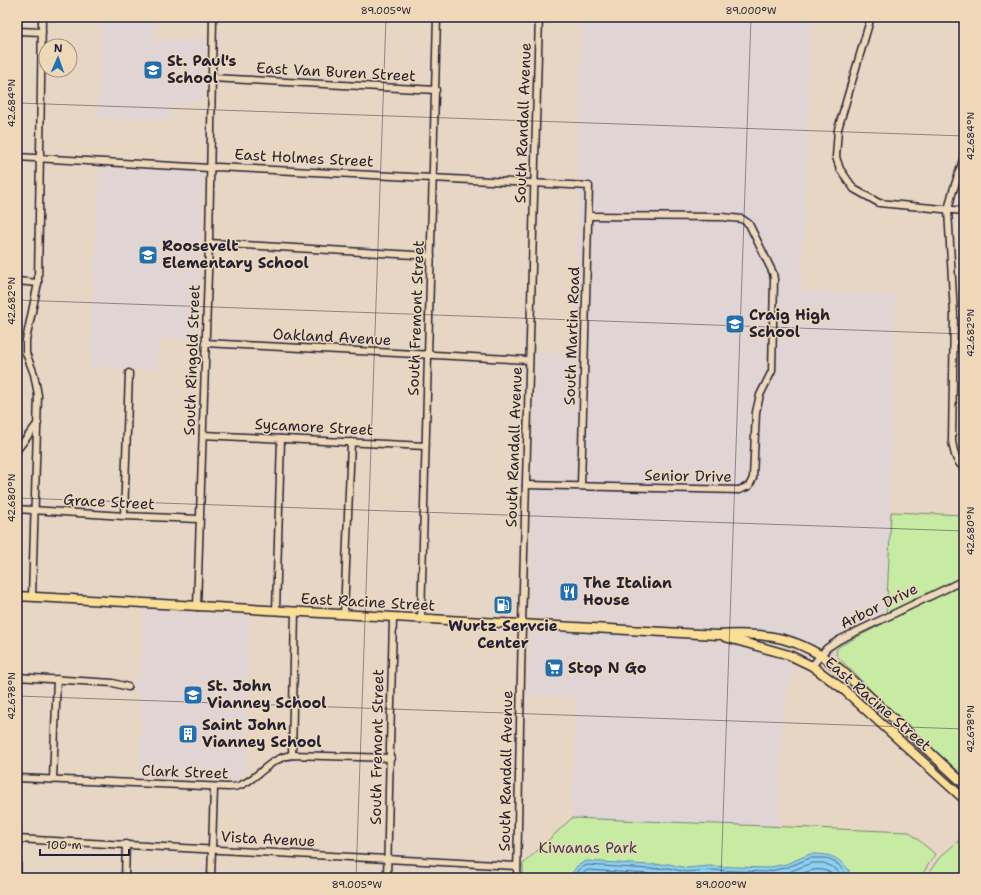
<svg xmlns="http://www.w3.org/2000/svg" width="981" height="895" font-family="'Shantell Sans',sans-serif">
<style>
.built{fill:#e1d4d4}
.green{fill:#c8eba4;stroke:#758670}
.water{fill:#8dd0ef;stroke:#628aa7}
.lines{fill:none;stroke-linecap:round;stroke-linejoin:round}
.shore{stroke:#4d6883;stroke-width:1}
.minor-casing{stroke:#22223b;stroke-width:9}
.major-casing{stroke:#22223b;stroke-width:11}
.minor{stroke:#eed8b7;stroke-width:6}
.major{stroke:#fbdf96;stroke-width:8}
.ticks{fill:none;stroke:#22223b;stroke-width:1;stroke-opacity:0.45}
.labels{text-anchor:middle;dominant-baseline:central;stroke-width:3;stroke-linejoin:round;paint-order:stroke}
.poi-label{font-size:15px;font-weight:bold;fill:#22223b;stroke:#eed8b7;text-anchor:start}
.street-label{font-size:15px;fill:#22223b;stroke:#eed8b7}
.park-label{font-size:15px;fill:#3b404b;stroke:#eed8b7}
.neatline{fill:none;stroke:#22223b;stroke-width:1.5}
.ticks-label{font-size:10px;text-anchor:middle;fill:#22223b}
</style>
<rect width="100%" height="100%" fill="#e8d6c4"/>
<filter id="ink" filterUnits="userSpaceOnUse"><feTurbulence type="fractalNoise" baseFrequency=".025" numOctaves="2"/><feDisplacementMap in="SourceGraphic" scale="8" xChannelSelector="R" yChannelSelector="G"/><feConvolveMatrix kernelMatrix="1 2 1 2 8 2 1 2 1" color-interpolation-filters="sRGB"/></filter>
<g filter="url(#ink)">
<g class="built">
<polygon points="102,17 155,17 154,40 207,41 204,100 192,100 170,108 170,120 98,118"/>
<polygon points="581,17 811,17 801,291 896,295 887,613 820,645 812,646 777,634 753,630 540,618 531,616 529,613 536,353 575,354"/>
<polygon points="99,168 203,172 198,340 159,338 157,370 90,366"/>
<polygon points="143,610 249,616 246,770 236,779 228,782 139,777 142,698 136,692 135,682 141,676"/>
<polygon points="530,630 628,634 701,640 748,649 779,659 795,667 783,707 779,827 572,818 576,698 527,695"/>
</g>
<g class="green">
<polygon points="891,512 964,515 964,776 895,715 836,655 837,649 840,646 886,622"/>
<polygon points="572,818 909,832 935,854 920,878 523,878 523,864"/>
<polygon points="964,836 964,878 925,878 939,858"/>
</g>
<path class="water" d="M810 854C828 854 836 855 849 870L848 878H569L577 866 586 861 649 865 669 864 687 868 709 866 766 868 786 864Z"/>
<g class="lines">
<g class="shore">
<polyline points="573,878 579,869 587,865 649,869 668,868 686,872 709,870 766,872 788,867 810,858 825,858 838,864 844,871 845,878"/>
<polyline points="579,878 583,873 588,870 649,874 668,873 686,877 710,875 766,877 789,872 811,863 824,863 835,868 839,873 840,878"/>
<path d="M790 878C805 873 816 865 831 873L834 878"/>
</g>
<g class="minor-casing">
<g id="minor">
<polyline points="871,17 838,129 836,157 840,169 854,189 879,203 964,211"/>
<polyline points="17,31 42,32"/>
<polyline points="212,78 436,90"/>
<polyline points="17,157 209,168 217,167 589,186 581,486"/>
<path d="M964 157 952 194 948 210 954 314 952 441C954 452 955 461 964 468"/>
<polyline points="209,243 431,256"/>
<polyline points="17,281 38,283"/>
<polyline points="205,343 529,360"/>
<polyline points="203,435 425,446"/>
<polyline points="17,450 38,423"/>
<polyline points="526,485 739,490 749,486 753,478 756,412 760,395 772,371 774,279 773,273 749,224 742,219 722,217 589,216"/>
<polyline points="17,509 124,516 199,519"/>
<polyline points="124,516 129,373"/>
<polyline points="32,597 38,395 34,374 26,353 26,340 38,283 42,17"/>
<polyline points="197,607 209,243 213,17"/>
<polyline points="276,611 281,439"/>
<polyline points="344,614 351,442"/>
<polyline points="421,619 437,17"/>
<polyline points="812,666 827,648 839,640 964,580"/>
<polyline points="17,677 113,683 128,687"/>
<polyline points="292,755 295,612"/>
<path d="M17 778 228 787C232 787 237 787 241 785 260 777 269 758 292 755L391 758"/>
<polyline points="53,779 57,679"/>
<polyline points="17,839 517,866"/>
<polyline points="17,878 18,839"/>
<polyline points="125,878 126,844"/>
<polyline points="211,878 214,788"/>
<polyline points="387,878 393,617"/>
<polyline points="517,878 522,624 539,17"/>
</g>
</g>
<g class="major-casing">
<g id="major">
<path d="M17 596 717 635C767 632 800 637 840 669L964 784"/>
<polyline points="725,637 789,655 812,666 843,689 964,799"/>
</g>
</g>
<use href="#minor" class="minor"/>
<use href="#major" class="major"/>
</g>
</g>
<path class="ticks" d="M17 103 964 136M17 152 22 17M17 300 964 334M17 498 964 531M17 696 964 729M356 878 386 17M721 878 751 17"/>
<defs>
<g id="school-square" transform="scale(1)"><rect x="-9" y="-9" width="18" height="18" rx="4" fill="#1f6fb2" stroke="#eed8b7"/><path d="M0-5L7-2L0 1L-7-2ZM-4 1L0 2.5L4 1V4Q0 6-4 4Z" fill="#fff"/></g>
<g id="restaurant-square" transform="scale(1)"><rect x="-9" y="-9" width="18" height="18" rx="4" fill="#1f6fb2" stroke="#eed8b7"/><path d="M-5-6h1v4h1v-4h1v4h1v-4h1v5L-1.5 .5V6h-2V.5L-5-1ZM5-6V6H3V1.5H1.5Q1.5-4 5-6Z" fill="#fff"/></g>
<g id="fuel-square" transform="scale(1)"><rect x="-9" y="-9" width="18" height="18" rx="4" fill="#1f6fb2" stroke="#eed8b7"/><path d="M-5.5-6h7V0h2V4h1.3V-2.5L3-4.5l.8-.8L6-3V5H2.5V1h-1V6h-7ZM-4.2-4.7v3.2H.2V-4.7Z" fill="#fff"/></g>
<g id="supermarket-square" transform="scale(1)"><rect x="-9" y="-9" width="18" height="18" rx="4" fill="#1f6fb2" stroke="#eed8b7"/><path d="M-6-5.5h2.5l.6 2H6L4.5 2H-2.5L-4.4-4H-6ZM-1.5 3.2a1.3 1.3 0 1 0 .1 0ZM3 3.2a1.3 1.3 0 1 0 .1 0Z" fill="#fff"/></g>
<g id="building-square" transform="scale(1)"><rect x="-9" y="-9" width="18" height="18" rx="4" fill="#1f6fb2" stroke="#eed8b7"/><path d="M-4-6H4V6H1V3H-1V6H-4ZM-2.5-4.3h1.7v1.8h-1.7ZM.8-4.3h1.7v1.8H.8ZM-2.5-1h1.7V.8h-1.7ZM.8-1h1.7V.8H.8Z" fill="#fff"/></g>
</defs>
<g fill-rule="evenodd">
<use href="#school-square" x="153" y="70"/>
<use href="#school-square" x="148" y="255"/>
<use href="#school-square" x="735" y="324"/>
<use href="#restaurant-square" x="569" y="592"/>
<use href="#fuel-square" x="503" y="605"/>
<use href="#supermarket-square" x="554" y="668"/>
<use href="#school-square" x="193" y="695"/>
<use href="#building-square" x="188" y="734"/>
</g>
<g class="labels">
<g class="poi-label">
<text x="167" y="61">St. Paul's<tspan x="167" dy="17">School</tspan></text>
<text x="162" y="246">Roosevelt<tspan x="162" dy="17">Elementary School</tspan></text>
<text x="749" y="315">Craig High<tspan x="749" dy="17">School</tspan></text>
<text x="583" y="583">The Italian<tspan x="583" dy="17">House</tspan></text>
<text x="503" y="626" text-anchor="middle">Wurtz Servcie<tspan x="503" dy="17">Center</tspan></text>
<text x="568" y="668">Stop N Go</text>
<text x="207" y="686">St. John<tspan x="207" dy="17">Vianney School</tspan></text>
<text x="202" y="725">Saint John<tspan x="202" dy="17">Vianney School</tspan></text>
</g>
<g class="street-label">
<text transform="translate(336 72) rotate(3)">East Van Buren Street</text>
<text transform="translate(523 123) rotate(-88)">South Randall Avenue</text>
<text transform="translate(304 158) rotate(3)">East Holmes Street</text>
<text transform="translate(416 318) rotate(-88)">South Fremont Street</text>
<text transform="translate(572 336) rotate(-88)">South Martin Road</text>
<text transform="translate(332 337) rotate(3)">Oakland Avenue</text>
<text transform="translate(192 360) rotate(-88)">South Ringold Street</text>
<text transform="translate(314 427) rotate(3)">Sycamore Street</text>
<text transform="translate(514 447) rotate(-88)">South Randall Avenue</text>
<text transform="translate(688 476) rotate(1)">Senior Drive</text>
<text transform="translate(109 502) rotate(3)">Grace Street</text>
<text transform="translate(368 602) rotate(3)">East Racine Street</text>
<text transform="translate(879 606) rotate(-26)">Arbor Drive</text>
<text transform="translate(878 704) rotate(41)">East Racine Street</text>
<text transform="translate(377 747) rotate(-89)">South Fremont Street</text>
<text transform="translate(506 771) rotate(-89)">South Randall Avenue</text>
<text transform="translate(185 772) rotate(2)">Clark Street</text>
<text transform="translate(268 839) rotate(3)">Vista Avenue</text>
</g>
<g class="park-label">
<text x="588" y="848">Kiwanas Park</text>
</g>
</g>
<rect width="981" height="895" fill="none" stroke="#eed8b7" stroke-width="44"/>
<g transform="translate(58 58) rotate(2)"><circle r="19" fill="#eed8b7" stroke="#9c8f85"/>
<path d="M0-3L7 15L0 10L-7 15Z" fill="#1f6fb2"/>
<text y="-6" font-size="11" font-weight="bold" text-anchor="middle" fill="#22223b">N</text>
</g>
<path d="M40 849v6h89v-6" fill="none" stroke="#22223b" stroke-width="2"/>
<text x="46" y="849" font-size="12" fill="#22223b" stroke="#eed8b7" stroke-width="3" paint-order="stroke">100 m</text>
<rect x="22" y="22" width="937" height="851" class="neatline"/>
<g class="ticks-label">
<text x="386" y="14">89.005°W</text>
<text x="751" y="14">89.000°W</text>
<text transform="translate(11 103) rotate(-90)" y="4">42.684°N</text>
<text transform="translate(970 136) rotate(-90)" y="4">42.684°N</text>
<text transform="translate(11 301) rotate(-90)" y="4">42.682°N</text>
<text transform="translate(970 333) rotate(-90)" y="4">42.682°N</text>
<text transform="translate(11 498) rotate(-90)" y="4">42.680°N</text>
<text transform="translate(970 531) rotate(-90)" y="4">42.680°N</text>
<text transform="translate(11 696) rotate(-90)" y="4">42.678°N</text>
<text transform="translate(970 729) rotate(-90)" y="4">42.678°N</text>
<text x="357" y="888">89.005°W</text>
<text x="721" y="888">89.000°W</text>
</g>
</svg>
